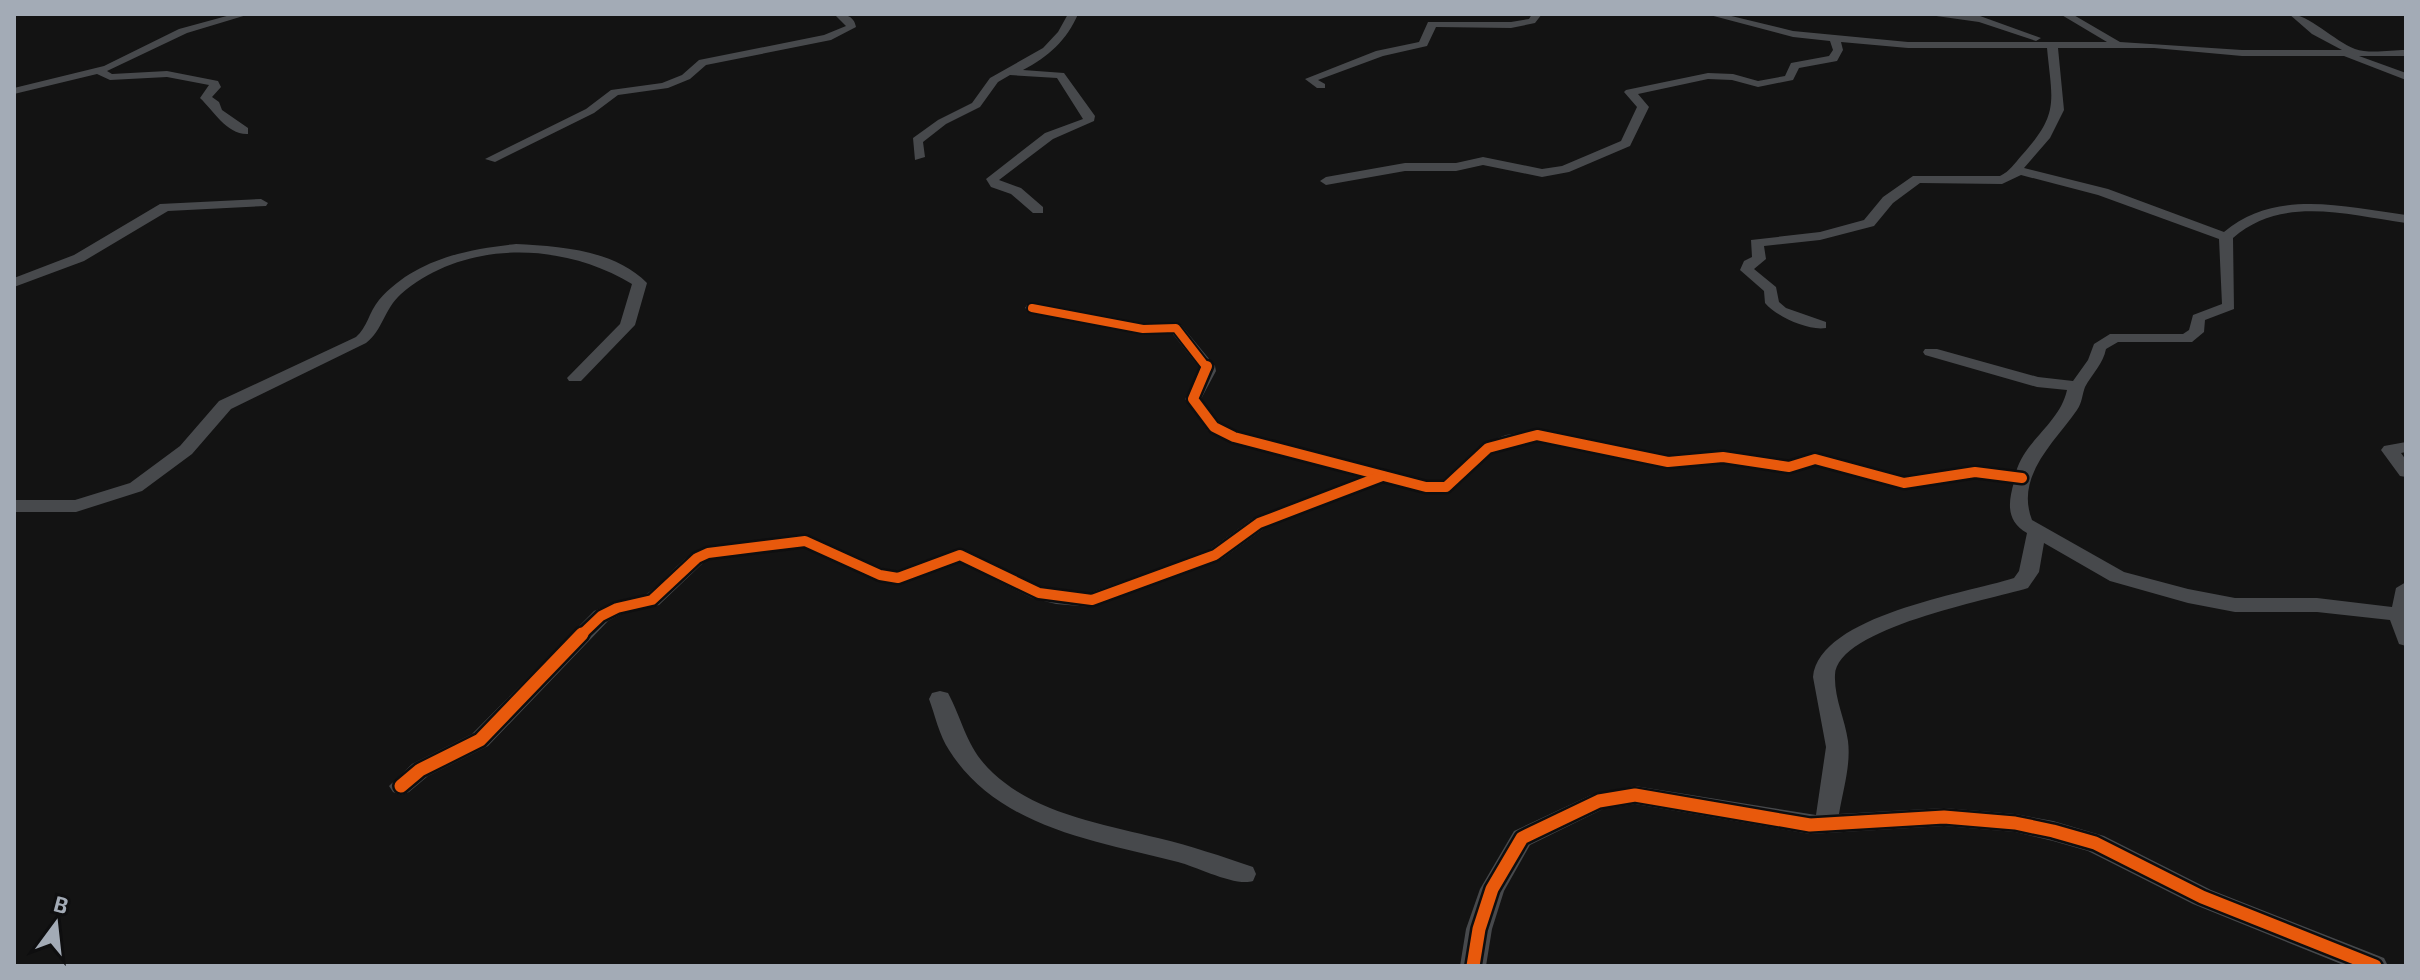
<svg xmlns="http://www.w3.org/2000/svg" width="2420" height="980" font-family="'Exo 2',sans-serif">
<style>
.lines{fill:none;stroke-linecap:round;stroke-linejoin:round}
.minor{fill:#47494c;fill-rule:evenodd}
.cycleway-far2-casing{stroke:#0e0e0f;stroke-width:12}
.cycleway-far1-casing{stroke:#0e0e0f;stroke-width:15}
.cycleway-casing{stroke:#0e0e0f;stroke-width:18}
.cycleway-far2{stroke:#e8590c;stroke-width:8}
.cycleway-far1{stroke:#e8590c;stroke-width:10}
.cycleway{stroke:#e8590c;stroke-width:13}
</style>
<rect width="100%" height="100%" fill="#131313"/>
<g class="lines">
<g class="minor">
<path d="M234 14H250L187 33 107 71 112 74 167 71 218 81 221 87 212 97 219 102 222 110 248 128V134C227 135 213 110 200 98L209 85 167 77 110 80 97 74 14 94V88L104 66 179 29Z"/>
<path d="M834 14C844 14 854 15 856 27L831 40 706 65 690 79 668 88 618 95 594 113 495 162 485 159 586 109 611 90 662 83 682 75 699 60 824 35 846 26Z"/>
<path d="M1068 14H1078C1067 40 1048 57 1023 70L1064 73 1095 116 1094 121 1053 139 999 180 1021 188 1043 207V213H1033L1011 194 991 187 986 179 1045 133 1083 119 1057 78 1010 75 998 82 980 107 946 124 923 142 925 157 915 160 913 138 938 120 972 103 990 78 1043 48 1058 32Z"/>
<polygon points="1532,14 1542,14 1535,23 1511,28 1436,27 1427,46 1383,56 1318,80 1325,84 1325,88 1317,88 1305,79 1376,51 1419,42 1428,22 1511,22 1529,19"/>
<path d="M1706 14H1723L1793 31 1908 42H2107L2060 14H2072L2120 42 2242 50H2342L2312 34 2289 14C2309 14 2334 41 2355 49 2369 54 2391 50 2406 50V56H2359L2406 73V80L2344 56H2242L2154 48H2058L2064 110 2050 138 2024 168 2108 189 2224 232C2276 188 2345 207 2406 215V223C2347 215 2282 195 2233 238L2234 309 2205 320 2204 332 2192 342H2118L2106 349C2103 364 2092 374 2085 387 2082 395 2082 403 2077 410 2054 443 2015 476 2032 520L2124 572 2188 589 2235 598H2317L2392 607 2396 588 2406 582V646L2399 644 2390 620 2317 612H2235L2188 603 2110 581 2044 543 2039 572 2028 588C1989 600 1837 628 1835 675 1834 698 1845 719 1848 741 1851 765 1843 790 1839 814L1944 808 2015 814 2053 821 2104 836 2211 890 2384 958 2388 966H2346L2193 904 2088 851 2053 841 2015 832 1944 826 1810 834 1635 804 1603 809 1530 845 1504 891 1492 929 1486 966H1460L1466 929 1480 889 1514 831 1591 795 1635 786 1816 815 1826 747 1813 677C1820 615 1964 594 2014 578L2019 571 2027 533C2006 521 2008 503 2014 482L1975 477 1904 488 1815 464 1789 472 1723 462 1668 467 1537 440 1494 452 1452 491 1426 492 1384 481 1266 527 1222 559 1092 607 1056 604 1032 598 959 562 898 584 873 579 803 547 712 559 704 562 659 605 623 613 608 621 488 746 428 776 409 792 401 795 393 792 389 786 412 764 472 734 594 611C609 604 637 600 648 593 667 580 679 559 701 549L805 535 884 569 897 571 960 549 1046 589 1090 593 1208 551 1252 519 1365 476 1228 441 1208 431 1185 399 1200 371 1199 367 1172 333 1143 334 1032 312 1025 308 1027 305 1143 324 1181 325 1215 366 1216 371 1201 399 1220 423 1240 433 1426 482H1441L1482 444 1506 435 1537 430 1668 457 1723 452 1788 462 1815 454 1904 478 1975 467 2016 472C2025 440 2060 423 2067 390L2037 387 1925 355 1923 352 1925 349H1937L2038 377 2073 381 2088 360 2094 344 2110 334H2183L2189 330 2193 315 2222 304 2219 239 2098 195 2021 175 2002 184 1920 183 1893 203 1874 226 1820 240 1764 246 1766 259 1754 269 1776 287 1779 302 1786 308 1826 322V328C1808 331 1777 317 1765 303L1764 291 1740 270 1744 261 1752 257 1751 240 1820 232 1864 220 1883 197 1913 176H2000C2010 171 2014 164 2022 155 2060 113 2052 101 2047 48H1908L1841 42 1843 50 1837 61 1799 68 1793 80 1758 87 1732 80 1708 79 1638 94 1649 107 1630 146 1569 172 1542 177 1483 165 1456 171H1405L1326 185 1320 181 1326 177 1405 163H1456L1483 157 1542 169 1562 166 1621 141 1637 107 1624 92 1626 90 1708 73 1733 74 1758 81 1785 76 1791 63 1829 56 1833 50 1830 41 1793 37Z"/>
<polygon points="1922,14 1980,16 2041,38 2036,41 1979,22"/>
<polygon points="261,199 268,203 266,206 168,211 84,261 14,287 14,278 74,255 160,204"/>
<path d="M516 244C559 246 615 250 647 283L635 325 581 381H569L567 378 620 324 632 284C563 242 465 239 401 294 384 309 383 330 366 343L231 409 192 454 142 491 76 512H14V500H75L130 483 180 446 219 401 356 337C367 328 369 312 379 300 414 260 466 249 516 244Z"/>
<polygon points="2406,442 2406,452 2401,453 2406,460 2406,477 2400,476 2381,450 2384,446"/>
<path d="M940 691 948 693C964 723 966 748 993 773 1037 814 1103 824 1158 838 1191 846 1221 856 1253 867L1256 874 1253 881C1236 887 1197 867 1178 862 1096 841 998 828 949 750 939 735 935 715 929 699L932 693Z"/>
</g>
<g class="cycleway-far2-casing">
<polyline id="cycleway-far2" points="1032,308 1143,329 1176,328 1207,368"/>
</g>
<g class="cycleway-far1-casing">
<g id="cycleway-far1">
<polyline points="1207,366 1193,399 1214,427 1234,437 1426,487 1446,487 1488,448 1537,435 1668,462 1723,457 1789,467 1815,459 1904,483 1975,472 2022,478"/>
<polyline points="580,636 601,616 617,608 652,600 697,558 708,553 805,541 880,575 898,578 960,555 1039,593 1092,600 1215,555 1259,523 1382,476"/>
</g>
</g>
<g class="cycleway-casing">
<g id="cycleway">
<polyline points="401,786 420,770 480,740 582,634"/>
<polyline points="1473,966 1479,929 1492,889 1522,838 1599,801 1635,795 1810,825 1944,817 2015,823 2053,831 2095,843 2202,897 2375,966"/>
</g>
</g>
<use href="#cycleway-far2" class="cycleway-far2"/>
<use href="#cycleway-far1" class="cycleway-far1"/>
<use href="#cycleway" class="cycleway"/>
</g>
<rect width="2420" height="980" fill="none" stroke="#a3abb6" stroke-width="32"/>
<g transform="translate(56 924) rotate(15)" stroke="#0e0e0f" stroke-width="6" paint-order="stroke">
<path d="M0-6L14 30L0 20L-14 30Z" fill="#a3abb6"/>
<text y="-12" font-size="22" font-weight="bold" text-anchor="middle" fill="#a3abb6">B</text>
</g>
</svg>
